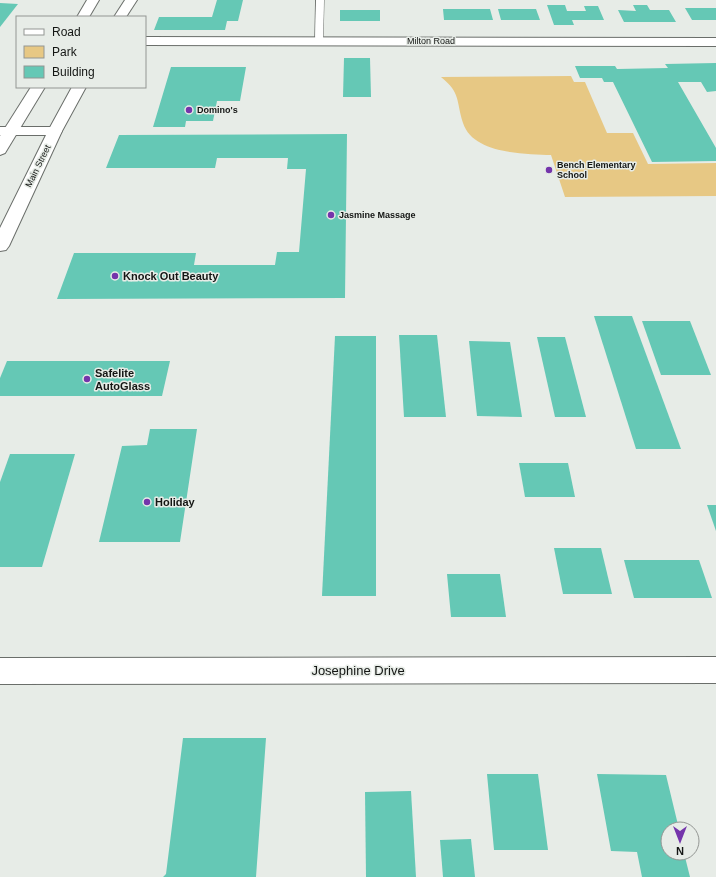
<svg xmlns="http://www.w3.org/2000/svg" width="716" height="877" font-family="Arial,sans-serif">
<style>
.green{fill:#e7c884}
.building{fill:#65c8b5}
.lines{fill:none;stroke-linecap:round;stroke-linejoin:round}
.lane-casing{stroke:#6a6e6a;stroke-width:1}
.street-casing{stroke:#6a6e6a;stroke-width:2}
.secondary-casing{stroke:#6a6e6a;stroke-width:2}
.primary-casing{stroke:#6a6e6a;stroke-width:2}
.lane{fill:#fff;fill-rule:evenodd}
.street{fill:#fff;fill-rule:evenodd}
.secondary{fill:#fff;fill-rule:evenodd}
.primary{fill:#fff;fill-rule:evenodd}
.poi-dot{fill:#7435ab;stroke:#e7ece7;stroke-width:1.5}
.labels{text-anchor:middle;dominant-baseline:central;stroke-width:3;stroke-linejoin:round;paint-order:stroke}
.far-street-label{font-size:9px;fill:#141614;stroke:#e7ece7}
.far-poi-label{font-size:9px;font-weight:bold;fill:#141614;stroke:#e7ece7;text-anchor:start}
.poi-label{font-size:11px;font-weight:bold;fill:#141614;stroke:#e7ece7;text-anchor:start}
.near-street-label{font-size:13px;fill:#141614;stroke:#e7ece7}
</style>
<rect width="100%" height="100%" fill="#e7ece7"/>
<path class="green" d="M571 76 574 82H585L607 133H633L648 164 716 163V196L565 197 551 155C524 154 473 154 463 123 456 101 461 93 441 77Z"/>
<g class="building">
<polygon points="217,0 243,0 238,21 227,21 225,30 154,30 159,17 212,17"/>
<polygon points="0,3 18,4 0,27"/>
<polygon points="547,5 565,5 567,11 586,11 584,6 598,6 604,20 572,20 574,25 554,25"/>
<polygon points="633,5 647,5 650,10 669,10 676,22 624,22 618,10 636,11"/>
<polygon points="685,8 716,8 716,20 692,20"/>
<polygon points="443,9 490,9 493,20 444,20"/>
<polygon points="498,9 536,9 540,20 501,20"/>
<rect x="340" y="10" width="40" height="11"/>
<polygon points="344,58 370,58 371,97 343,97"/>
<polygon points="716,63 716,91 707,92 701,82 678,82 716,148 716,161 652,162 613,82 604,82 602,78 580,78 575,66 615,66 617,69 668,68 665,64"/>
<polygon points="171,67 246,67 240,101 217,101 213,121 186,121 185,127 153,127"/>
<polygon points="347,134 345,298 57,299 74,253 196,253 194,265 275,265 277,252 299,252 306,169 287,169 288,158 217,158 215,168 106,168 119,135"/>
<polygon points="594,316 632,316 681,449 636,449"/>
<polygon points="642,321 690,321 711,375 661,375"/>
<polygon points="399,335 437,335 446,417 404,417"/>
<polygon points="335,336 376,336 376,596 322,596"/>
<polygon points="537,337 565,337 586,417 555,417"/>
<polygon points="469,341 510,342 522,417 477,416"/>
<polygon points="7,361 170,361 162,396 0,396 0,378"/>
<polygon points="150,429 197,429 180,542 99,542 122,446 147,445"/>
<polygon points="10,454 75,454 42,567 0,567 0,482"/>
<polygon points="519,463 568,463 575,497 525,497"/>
<polygon points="707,505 716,505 716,531"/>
<polygon points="554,548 601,548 612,594 563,594"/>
<polygon points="624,560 699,560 712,598 634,598"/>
<polygon points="447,574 500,574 506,617 451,617"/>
<polygon points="183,738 266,738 256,877 163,877 166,874"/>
<polygon points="487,774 538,774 548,850 494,850"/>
<polygon points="597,774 666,775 679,829 668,829 668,853 684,853 690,877 642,877 637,852 611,851"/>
<polygon points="411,791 416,877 366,877 365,792"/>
<polygon points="471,839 475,877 443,877 440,840"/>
</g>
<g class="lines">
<g class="lane-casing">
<polygon id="lane" points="316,0 324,0 323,42 319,45 315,42"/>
</g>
<g class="street-casing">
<g id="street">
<polygon points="0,127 55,127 60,128 62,131 60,134 55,135 0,135"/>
<polygon points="716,657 716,683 0,684 0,658"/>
</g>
</g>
<g class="secondary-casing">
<polygon id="secondary" points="145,37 716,38 716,46 145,45"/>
</g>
<g class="primary-casing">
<g id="primary">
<polygon points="87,0 99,0 89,17 77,17"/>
<polygon points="125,0 137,0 126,17 114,17"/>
<polygon points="31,87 45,87 5,153 0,155 0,136"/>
<polygon points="72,87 86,87 62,131 9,246 6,250 0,251 0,228 48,131"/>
</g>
</g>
<use href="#lane" class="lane"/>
<use href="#street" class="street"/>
<use href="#secondary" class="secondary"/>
<use href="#primary" class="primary"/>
</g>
<g class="poi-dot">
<circle cx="189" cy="110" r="4"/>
<circle cx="549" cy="170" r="4"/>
<circle cx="331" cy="215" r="4"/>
<circle cx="115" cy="276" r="4"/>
<circle cx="87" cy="379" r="4"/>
<circle cx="147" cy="502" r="4"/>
</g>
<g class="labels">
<g class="far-street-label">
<text x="431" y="41">Milton Road</text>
<text transform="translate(38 166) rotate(-64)">Main Street</text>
</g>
<g class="far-poi-label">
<text x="197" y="110">Domino's</text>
<text x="557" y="165">Bench Elementary<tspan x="557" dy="10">School</tspan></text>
<text x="339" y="215">Jasmine Massage</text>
</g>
<g class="poi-label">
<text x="123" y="276">Knock Out Beauty</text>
<text x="95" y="373">Safelite<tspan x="95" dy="13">AutoGlass</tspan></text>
<text x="155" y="502">Holiday</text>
</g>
<g class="near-street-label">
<text x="358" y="670">Josephine Drive</text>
</g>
</g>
<rect x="16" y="16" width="130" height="72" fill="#e7ece7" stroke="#939693"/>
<rect x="24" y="29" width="20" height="6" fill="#ffffff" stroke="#939693"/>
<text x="52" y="36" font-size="12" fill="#141614">Road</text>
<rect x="24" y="46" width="20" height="12" fill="#e7c884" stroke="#939693"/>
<text x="52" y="56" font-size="12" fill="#141614">Park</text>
<rect x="24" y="66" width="20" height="12" fill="#65c8b5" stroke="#939693"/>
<text x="52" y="76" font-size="12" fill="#141614">Building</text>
<g transform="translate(680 841) rotate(180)"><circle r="19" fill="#e7ece7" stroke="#939693"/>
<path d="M0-3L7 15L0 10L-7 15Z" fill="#7435ab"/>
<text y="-6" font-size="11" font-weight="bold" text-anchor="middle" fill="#141614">N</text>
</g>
</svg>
